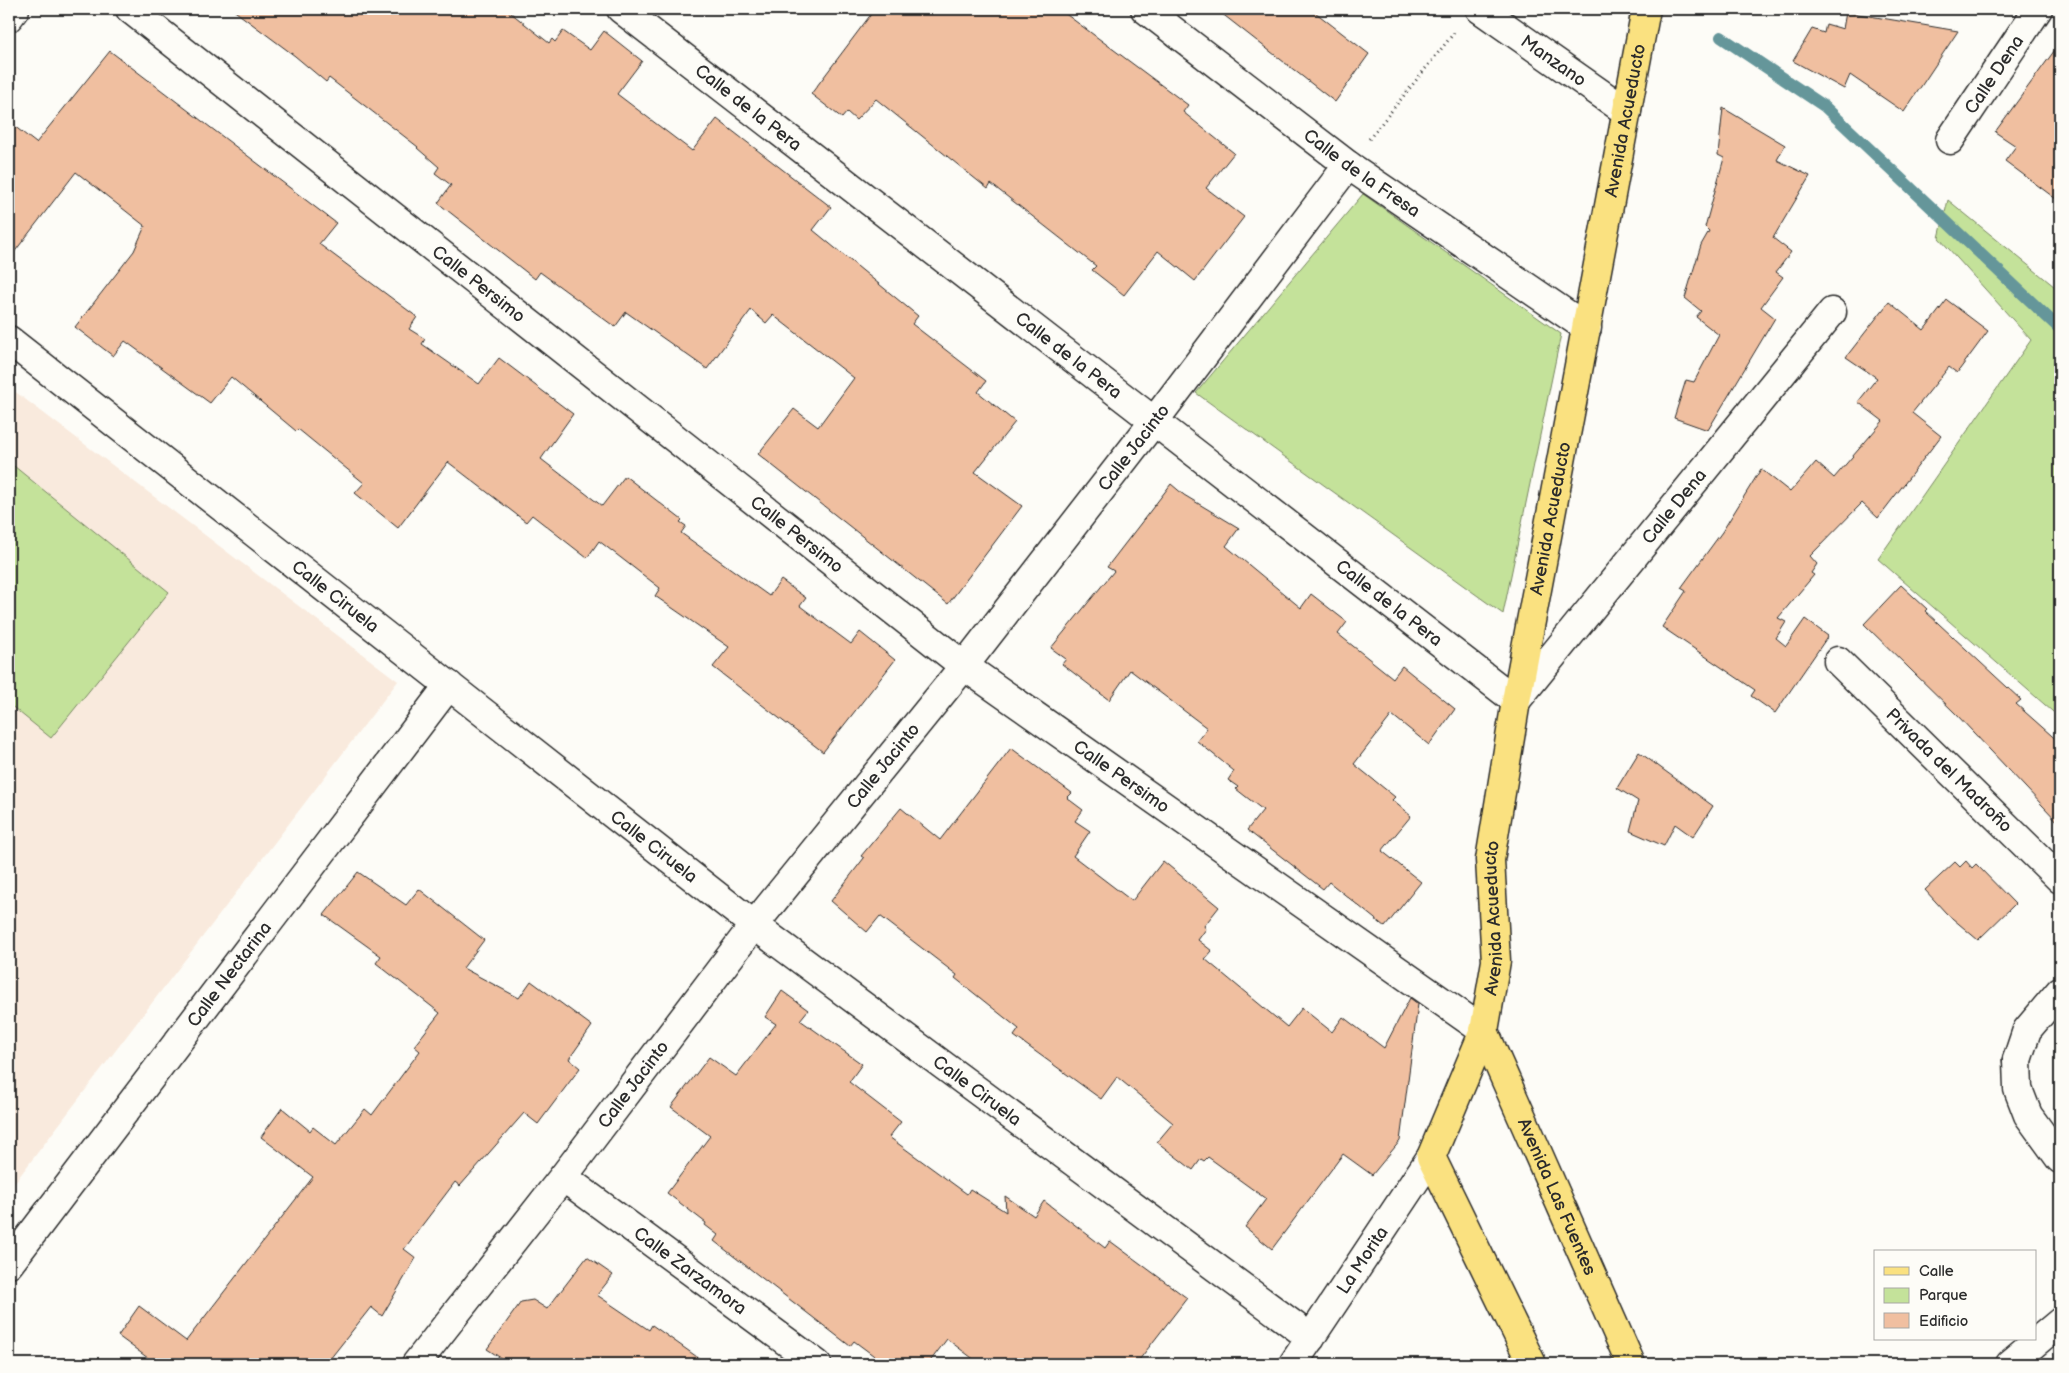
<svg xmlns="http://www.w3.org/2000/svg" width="2069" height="1373" font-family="'Balsamiq Sans',sans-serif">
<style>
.built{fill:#f9eadd}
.green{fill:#c4e29a;stroke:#788662}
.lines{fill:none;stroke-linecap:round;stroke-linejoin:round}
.stream{stroke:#65969a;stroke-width:12}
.building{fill:#f0bfa0;stroke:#2b2b2b}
.street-casing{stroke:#2b2b2b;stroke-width:31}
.secondary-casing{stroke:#2b2b2b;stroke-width:31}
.primary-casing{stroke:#2b2b2b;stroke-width:31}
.path{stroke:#2b2b2b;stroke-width:3;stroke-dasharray:1 4;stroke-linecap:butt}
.street{stroke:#fdfcf7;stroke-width:28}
.secondary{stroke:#fdfcf7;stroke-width:28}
.primary{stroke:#fae180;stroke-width:28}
.labels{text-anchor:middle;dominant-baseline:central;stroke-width:4;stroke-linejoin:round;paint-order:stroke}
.street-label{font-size:18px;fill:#2b2b2b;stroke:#fdfcf7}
</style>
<rect width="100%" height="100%" fill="#fdfcf7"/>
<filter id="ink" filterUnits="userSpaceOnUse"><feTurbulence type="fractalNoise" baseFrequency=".02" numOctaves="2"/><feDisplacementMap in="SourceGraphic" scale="10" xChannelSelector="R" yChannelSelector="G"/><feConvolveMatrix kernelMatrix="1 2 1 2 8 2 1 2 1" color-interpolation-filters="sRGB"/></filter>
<g filter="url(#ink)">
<polygon class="built" points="9,387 398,681 9,1190"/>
<g class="green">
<polygon points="1363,194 1561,334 1503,614 1196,393"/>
<polygon points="1948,200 2060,291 2060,718 1878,559 2031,340 1939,238"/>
<polygon points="9,462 169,592 51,738 9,704"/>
</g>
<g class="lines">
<polyline class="stream" points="1721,37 1824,106 2060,329"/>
</g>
<g class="building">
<polygon points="232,9 506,9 549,43 552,39 555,42 563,31 590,50 604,31 642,61 617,94 692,151 717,119 831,207 813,230 918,316 912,324 986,381 978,392 1015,422 975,472 1022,506 948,604 758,454 794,409 818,427 854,378 773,315 766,323 751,310 707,369 626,312 615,327 540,272 535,279 438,203 451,185 435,173 439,167 417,148 418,147 329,78 326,82 295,56"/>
<polygon points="875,9 1059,9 1188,105 1183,112 1234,153 1206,188 1244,217 1195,281 1158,251 1124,295 1092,270 1096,266 991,184 988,189 876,99 856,120 847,112 842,118 811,94"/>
<polygon points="1216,9 1311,9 1369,54 1335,102"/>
<polygon points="1846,12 1958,31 1904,112 1850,75 1844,89 1793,61 1812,29 1824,33 1826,24 1843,29"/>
<polygon points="2060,43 2060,202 2005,161 2016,146 1995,132"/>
<polygon points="110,51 336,223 319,244 417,317 409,329 425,339 422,344 479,384 499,358 573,414 541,459 602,506 625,476 682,520 680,522 686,526 681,533 769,596 781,580 806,598 800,606 851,644 860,632 895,660 823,752 713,667 729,647 655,596 660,588 599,541 587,558 532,515 526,522 448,462 398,528 355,493 364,483 298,429 296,431 231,377 210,403 125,341 113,356 75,327 134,251 145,226 76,172 9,259 9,122 36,143"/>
<polygon points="1723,108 1785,145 1777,160 1810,176 1773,238 1791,252 1776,272 1783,277 1761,307 1775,318 1708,430 1674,418 1686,380 1694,382 1719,335 1696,317 1701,311 1685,298 1701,245 1709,231 1705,227 1724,158 1718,155"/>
<polygon points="1947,300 1988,331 1957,373 1949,367 1912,413 1941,436 1878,518 1862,503 1810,556 1817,564 1811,573 1814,575 1778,618 1786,622 1776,638 1786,646 1805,619 1828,636 1775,713 1751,696 1755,690 1662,627 1686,591 1681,588 1722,532 1761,469 1790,492 1816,462 1834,478 1883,421 1858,402 1877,378 1846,357 1889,302 1924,330"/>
<polygon points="1171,484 1184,495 1239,528 1226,546 1301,608 1311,594 1347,622 1338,634 1393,678 1402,666 1455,709 1429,745 1392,715 1354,764 1395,797 1392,800 1411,816 1382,851 1421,882 1385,927 1329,882 1323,889 1247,830 1263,810 1236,789 1238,787 1228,780 1234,771 1197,741 1207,728 1130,670 1109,700 1062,664 1066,659 1051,648 1114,571 1107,567"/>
<polygon points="1901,585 1927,609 1925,611 2021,700 2016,704 2060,743 2060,824 1956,714 1864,624"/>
<polygon points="1011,748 1072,793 1067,798 1083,810 1075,821 1090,831 1073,856 1132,901 1163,861 1219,907 1204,926 1206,929 1198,940 1212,951 1205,959 1287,1027 1302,1008 1332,1032 1343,1017 1384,1048 1410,998 1418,1004 1400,1141 1372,1175 1343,1154 1272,1249 1245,1227 1266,1199 1208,1157 1204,1161 1201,1159 1193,1170 1157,1142 1173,1123 1117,1077 1101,1099 1014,1036 1019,1029 955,978 957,975 880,916 867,932 831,901 864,858 861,856 901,808 940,840"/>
<polygon points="1639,752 1713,806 1693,837 1675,824 1664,846 1630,831 1638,801 1617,788"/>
<polygon points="1966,861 1972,868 1976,864 2015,904 1978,940 1946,913 1925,890 1955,862 1960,867"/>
<polygon points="358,872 406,905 419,889 484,940 463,968 519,998 531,981 592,1026 569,1059 580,1068 538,1124 524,1113 460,1186 455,1182 404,1249 416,1258 382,1316 371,1307 326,1364 156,1364 118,1336 139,1306 186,1341 313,1177 261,1137 282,1108 310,1131 313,1127 336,1145 365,1109 372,1115 420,1051 414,1046 440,1013 376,963 381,956 324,915"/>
<polygon points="782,991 808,1010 800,1020 862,1064 849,1082 901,1122 889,1137 967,1194 970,1189 1006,1212 1005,1196 1034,1216 1044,1201 1105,1248 1110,1241 1187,1298 1136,1364 980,1364 947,1339 928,1364 885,1364 854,1341 850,1346 714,1241 718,1235 705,1225 706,1223 667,1193 710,1136 671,1107 709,1057 736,1076 776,1024 765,1017"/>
<polygon points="587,1257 613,1275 597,1295 649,1330 652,1325 707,1364 510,1364 487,1349 521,1302 533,1300 547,1309"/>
</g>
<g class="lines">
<g class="street-casing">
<g id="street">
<path id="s1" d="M130 9 964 666 1484 1031"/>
<path id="s2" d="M621 9 1516 701 1832 312"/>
<path id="s3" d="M1145 9 1348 165 1587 328"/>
<path id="s4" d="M1480 9 1627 112"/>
<polyline points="9,17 15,9"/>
<path id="s5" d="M1950 140 2038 9"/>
<path id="s6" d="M9 340 754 925 1311 1338"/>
<path id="s7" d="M1838 661 2060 879"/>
<polyline points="2017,1060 2027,1030 2060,991"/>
<path id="s8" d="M563 1177 817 1364"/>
<path id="s9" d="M9 1264 449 685"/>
<path id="s10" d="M416 1364 563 1177 754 925 964 666 1155 420 1348 165"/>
<path id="s11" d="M1293 1364 1431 1157"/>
<polyline points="2010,1364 2060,1322"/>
</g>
</g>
<g class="secondary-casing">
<polyline id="secondary" points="2017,1060 2018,1089 2028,1115 2060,1159"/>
</g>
<g class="primary-casing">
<g id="primary">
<path id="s12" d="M1484 1031 1631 1364"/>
<path id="s13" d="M1532 1364 1431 1157 1484 1031 1496 961 1490 860 1516 701 1646 9"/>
</g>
</g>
<polyline class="path" points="1369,139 1454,33"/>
<use href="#street" class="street"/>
<use href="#secondary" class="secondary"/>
<use href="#primary" class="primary"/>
</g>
</g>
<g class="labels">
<g class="street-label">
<text stroke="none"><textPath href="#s4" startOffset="90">Manzano</textPath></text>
<text stroke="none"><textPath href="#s5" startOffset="79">Calle Dena</textPath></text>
<text stroke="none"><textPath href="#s2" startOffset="161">Calle de la Pera</textPath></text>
<text stroke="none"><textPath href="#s13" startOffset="1291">Avenida Acueducto</textPath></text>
<text stroke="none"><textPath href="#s3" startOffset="272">Calle de la Fresa</textPath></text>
<text stroke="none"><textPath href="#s1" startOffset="444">Calle Persimo</textPath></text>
<text stroke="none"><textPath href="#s2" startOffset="566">Calle de la Pera</textPath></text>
<text stroke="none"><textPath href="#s10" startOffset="1164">Calle Jacinto</textPath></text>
<text stroke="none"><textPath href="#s2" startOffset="1382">Calle Dena</textPath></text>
<text stroke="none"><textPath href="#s13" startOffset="886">Avenida Acueducto</textPath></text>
<text stroke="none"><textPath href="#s1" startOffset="849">Calle Persimo</textPath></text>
<text stroke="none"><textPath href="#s6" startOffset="415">Calle Ciruela</textPath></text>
<text stroke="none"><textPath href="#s2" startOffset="971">Calle de la Pera</textPath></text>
<text stroke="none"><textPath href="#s10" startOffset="759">Calle Jacinto</textPath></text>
<text stroke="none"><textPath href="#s7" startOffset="156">Privada del Madroño</textPath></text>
<text stroke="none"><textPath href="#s1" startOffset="1254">Calle Persimo</textPath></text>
<text stroke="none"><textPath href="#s6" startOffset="820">Calle Ciruela</textPath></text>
<text stroke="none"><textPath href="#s13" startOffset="481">Avenida Acueducto</textPath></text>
<text stroke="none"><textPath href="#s9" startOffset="364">Calle Nectarina</textPath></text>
<text stroke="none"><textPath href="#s10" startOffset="354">Calle Jacinto</textPath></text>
<text stroke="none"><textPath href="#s6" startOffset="1225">Calle Ciruela</textPath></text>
<text stroke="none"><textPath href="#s12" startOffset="181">Avenida Las Fuentes</textPath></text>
<text stroke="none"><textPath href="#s11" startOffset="125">La Morita</textPath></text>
<text stroke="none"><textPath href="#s8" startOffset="158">Calle Zarzamora</textPath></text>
</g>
</g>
<rect width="2069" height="1373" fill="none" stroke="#fdfcf7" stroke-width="30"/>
<rect x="15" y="15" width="2039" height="1343" fill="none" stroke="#2b2b2b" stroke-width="2" filter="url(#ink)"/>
<rect x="1874" y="1250" width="162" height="90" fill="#fdfcf7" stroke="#a9a8a5"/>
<rect x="1884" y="1267" width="25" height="8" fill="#fae180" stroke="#a9a8a5"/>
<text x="1919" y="1276" font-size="15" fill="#2b2b2b">Calle</text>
<rect x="1884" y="1288" width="25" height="15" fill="#c4e29a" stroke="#a9a8a5"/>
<text x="1919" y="1300" font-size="15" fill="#2b2b2b">Parque</text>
<rect x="1884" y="1313" width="25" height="15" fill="#f0bfa0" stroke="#a9a8a5"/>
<text x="1919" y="1326" font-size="15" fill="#2b2b2b">Edificio</text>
</svg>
